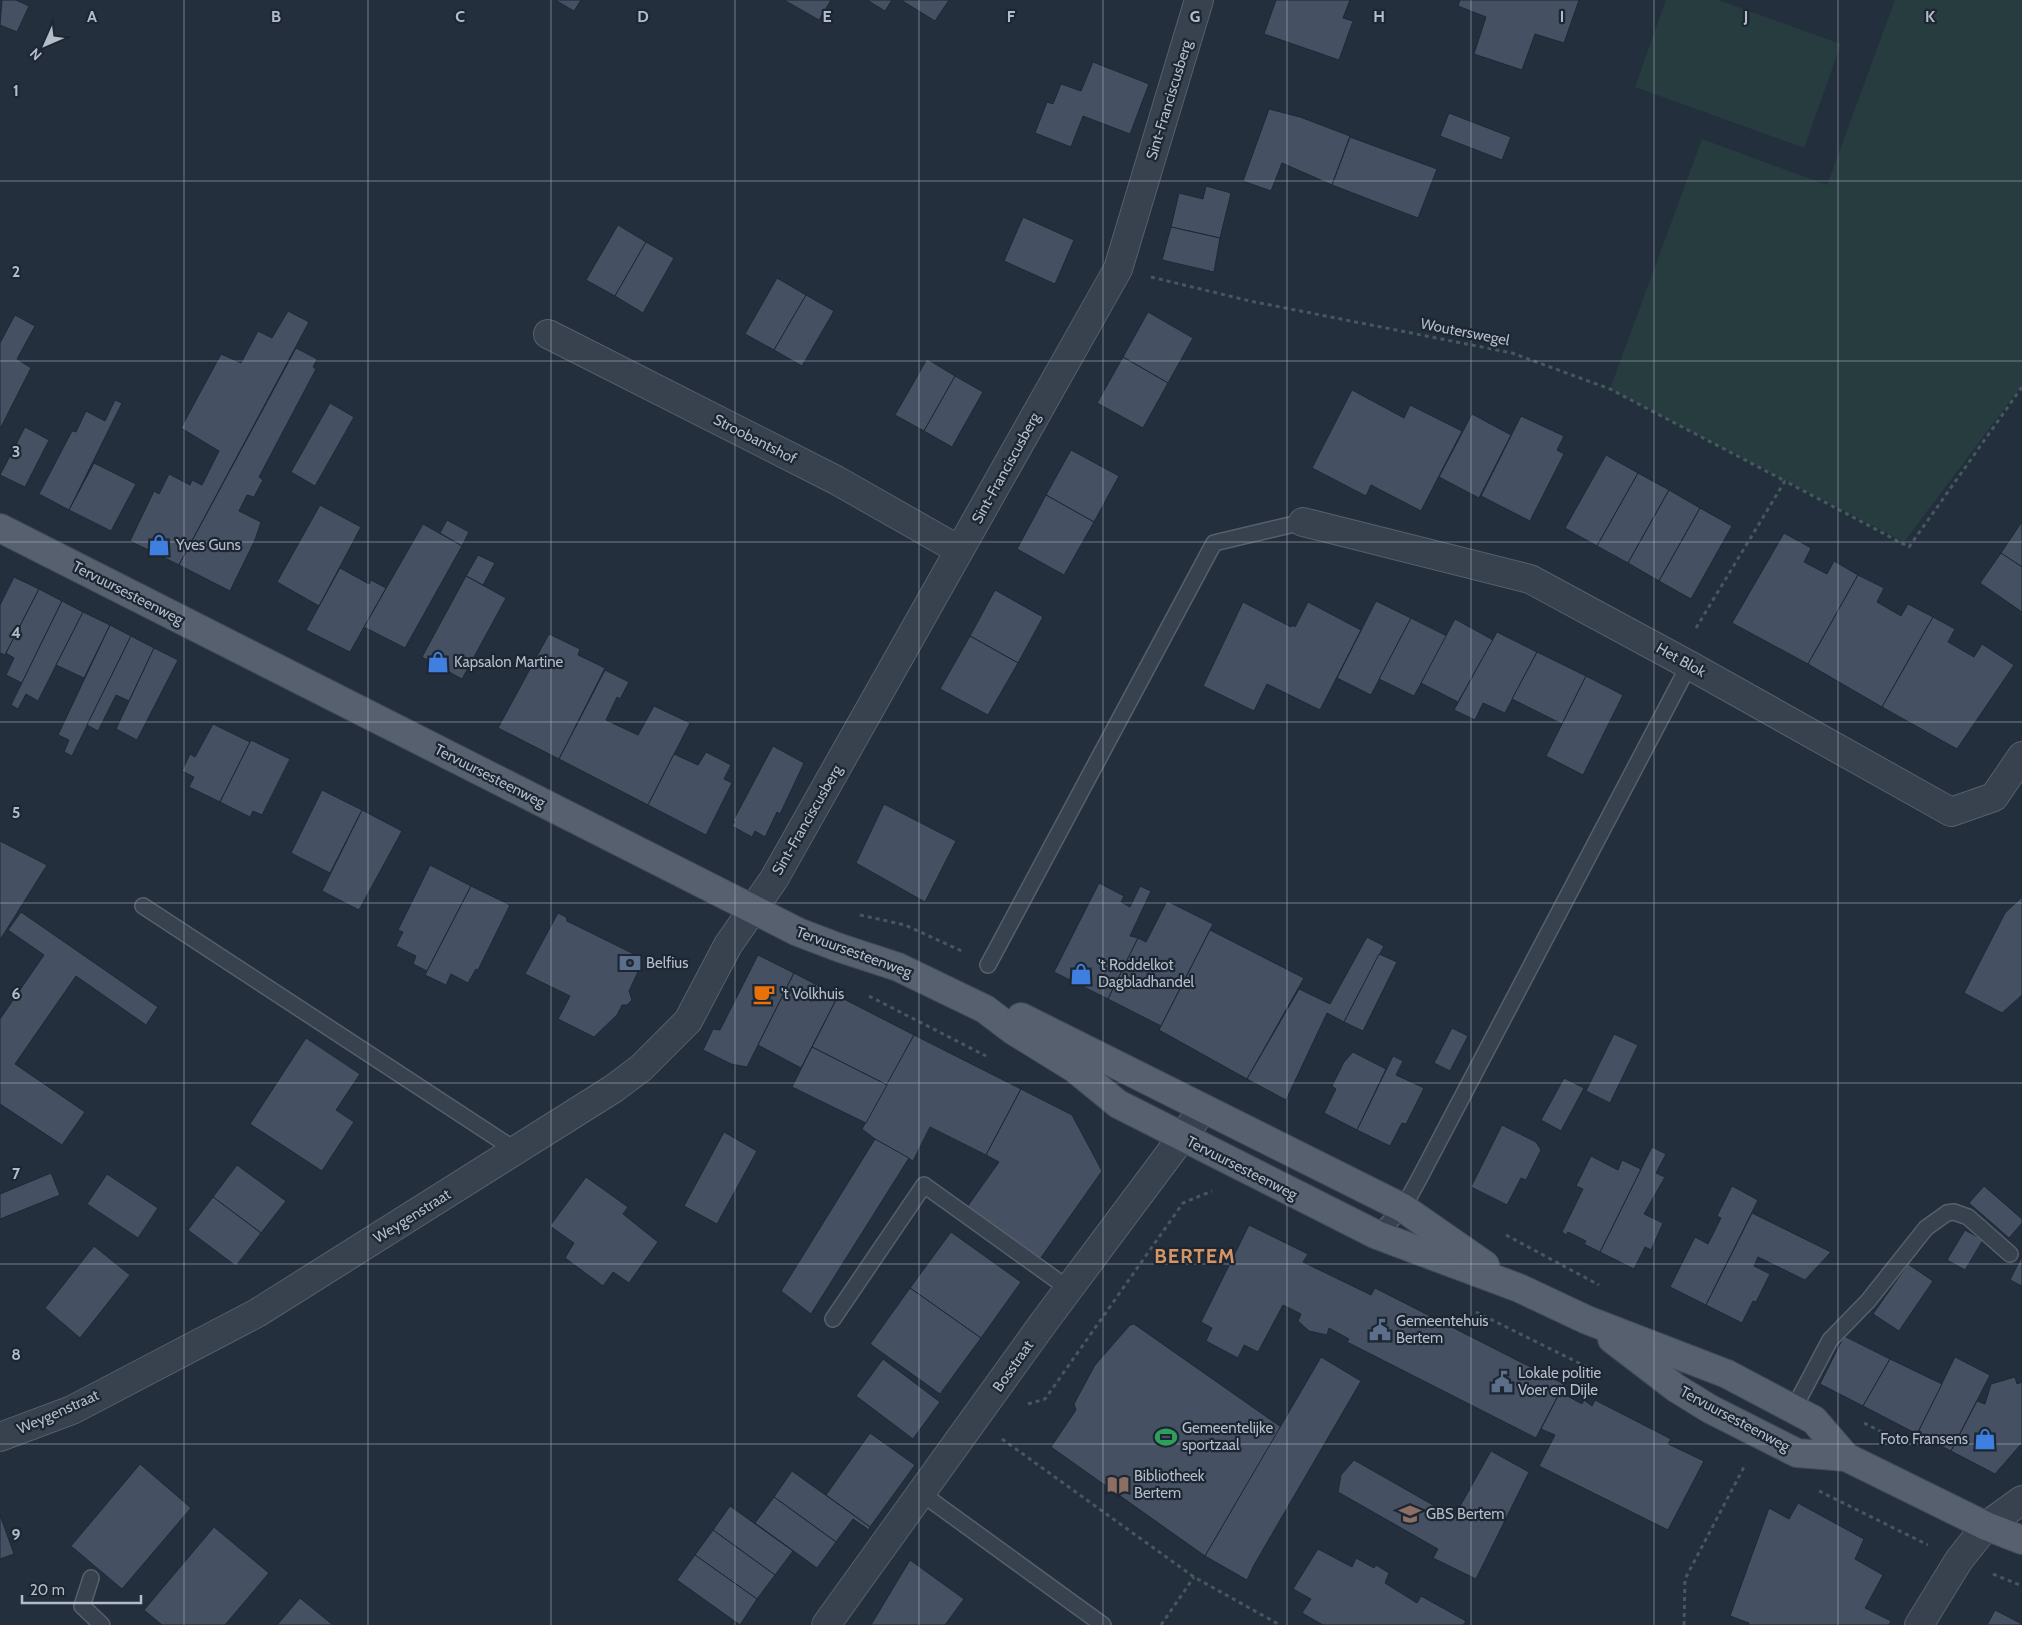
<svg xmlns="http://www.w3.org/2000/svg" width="2022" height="1625" font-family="Cabin,sans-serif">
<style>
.green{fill:#263c3f}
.building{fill:#455162;stroke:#1f2835}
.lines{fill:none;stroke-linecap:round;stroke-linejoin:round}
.service-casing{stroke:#565f6c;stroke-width:18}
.minor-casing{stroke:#565f6c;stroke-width:30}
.tertiary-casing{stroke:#565f6c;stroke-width:30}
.primary-casing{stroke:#414a57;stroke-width:30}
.path{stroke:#44595c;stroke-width:3;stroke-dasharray:4 4;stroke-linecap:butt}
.service{stroke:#38414e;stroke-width:15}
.minor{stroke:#38414e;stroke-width:28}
.tertiary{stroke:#38414e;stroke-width:28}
.primary{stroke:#56606e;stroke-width:28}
.grid{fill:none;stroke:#b4bcc9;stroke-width:1;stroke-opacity:0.55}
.labels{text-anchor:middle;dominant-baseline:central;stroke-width:4.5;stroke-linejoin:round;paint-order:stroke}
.street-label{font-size:15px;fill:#b4bcc9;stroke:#1d2633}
.poi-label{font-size:15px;fill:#b4bcc9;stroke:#1d2633;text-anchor:start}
.district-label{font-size:20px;font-weight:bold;letter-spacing:1px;fill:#d59563;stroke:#1d2633}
.grid-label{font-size:16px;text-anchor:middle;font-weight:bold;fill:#b4bcc9;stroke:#1d2633;stroke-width:4.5;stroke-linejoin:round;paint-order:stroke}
</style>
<rect width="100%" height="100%" fill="#242f3e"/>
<g class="green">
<polygon points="1666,0 1718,0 1841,44 1804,148 1635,87"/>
<polygon points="1895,0 2022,0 2022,385 1904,542 1610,389 1702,139 1827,185"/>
</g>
<g class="building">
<polygon points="2,0 16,0 29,6 17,32 0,25"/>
<polygon points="555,0 581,0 574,11"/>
<polygon points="784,0 831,0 819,20"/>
<polygon points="867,0 892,0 885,11"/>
<polygon points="901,0 949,0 935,21"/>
<polygon points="1276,0 1350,0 1343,18 1353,21 1339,60 1264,34"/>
<polygon points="1460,0 1579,0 1564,43 1535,34 1522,70 1474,54 1486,17 1458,6"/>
<polygon points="1093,62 1149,84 1130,134 1083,116 1071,147 1035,133 1047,102 1053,104 1061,84 1081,91"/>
<polygon points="1269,109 1300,117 1350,136 1332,185 1282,163 1271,191 1243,181"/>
<polygon points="1449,113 1511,137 1502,160 1440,136"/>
<polygon points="1350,137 1437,169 1418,218 1332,185"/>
<polygon points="1206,186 1231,193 1220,238 1171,227 1179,193 1203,199"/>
<polygon points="1023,217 1074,240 1055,284 1004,261"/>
<polygon points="618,225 646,242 615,296 586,280"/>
<polygon points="1171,227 1220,238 1214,272 1162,260"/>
<polygon points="646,242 674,258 643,313 615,296"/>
<polygon points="777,278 806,295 774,350 745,334"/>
<polygon points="806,295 834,311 802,366 774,350"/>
<polygon points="288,311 309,322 179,565 130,541 154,491 159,494 169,474 190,485 192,480 202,485 219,451 181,428 221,354 241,363 258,331 272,338"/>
<polygon points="1148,312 1193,338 1168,383 1123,357"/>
<polygon points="15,315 35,326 17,359 31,368 0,429 0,343"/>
<polygon points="296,348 317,359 313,367 316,369 259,477 263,480 254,497 247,495 239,511 261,522 255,540 230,591 179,565"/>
<polygon points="1123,357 1168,383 1143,428 1097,403"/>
<polygon points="927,359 955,376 924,431 895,415"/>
<polygon points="955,376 983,392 952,447 924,431"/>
<polygon points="1352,390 1404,418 1410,405 1462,431 1421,511 1371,485 1366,496 1312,468"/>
<polygon points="115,400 122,403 69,510 39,494 72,431 76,432 86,411 105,421"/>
<polygon points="330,403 354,417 315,486 291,472"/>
<polygon points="1472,414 1511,435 1479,498 1439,477"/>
<polygon points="1521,416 1564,436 1557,450 1564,454 1530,521 1481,496"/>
<polygon points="25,427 49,440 25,487 0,475"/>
<polygon points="1071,450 1119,476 1094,522 1046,495"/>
<polygon points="1606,455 1638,473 1597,546 1565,528"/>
<polygon points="94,463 136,484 111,531 69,510"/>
<polygon points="1638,473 1669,490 1628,563 1597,546"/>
<polygon points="1669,490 1700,508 1659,581 1628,563"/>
<polygon points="1046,495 1094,522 1064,575 1017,549"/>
<polygon points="320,505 361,527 319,606 277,582"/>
<polygon points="1700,508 1732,526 1691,599 1659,581"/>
<polygon points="447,520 469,532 462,546 440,533"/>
<polygon points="2021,523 2022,524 2022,567 2001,553"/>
<polygon points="423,524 462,546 405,648 364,627"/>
<polygon points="1784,533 1811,548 1804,562 1827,574 1834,561 1858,575 1808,664 1732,623"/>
<polygon points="2001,553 2022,567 2022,612 1980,583"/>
<polygon points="478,555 495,563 483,585 466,576"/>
<polygon points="340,568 369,584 371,580 386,588 350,652 306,630"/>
<polygon points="1858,575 1884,588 1877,602 1901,616 1908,604 1933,617 1882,707 1808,664"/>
<polygon points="466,576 506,598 462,679 422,657"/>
<polygon points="14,577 39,589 5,655 0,653 0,605"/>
<polygon points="39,589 62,601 22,683 6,675 14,658 6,653"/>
<polygon points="995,590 1043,617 1018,663 970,636"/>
<polygon points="62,601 83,612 38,701 26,694 18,709 11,705"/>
<polygon points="1376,601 1411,618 1371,695 1337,678"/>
<polygon points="1243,602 1291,627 1292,625 1295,627 1308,602 1361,630 1320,710 1267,684 1254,711 1203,686"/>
<polygon points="83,612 110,625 84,678 56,665"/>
<polygon points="1933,617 1955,629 1948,642 1974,657 1982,644 2014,665 1957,749 1882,707"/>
<polygon points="1411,618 1447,636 1414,696 1379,679"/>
<polygon points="1455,619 1493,640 1458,702 1421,683"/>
<polygon points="110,625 131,636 72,756 64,752 69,740 58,735"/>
<polygon points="1497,632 1537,652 1505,713 1483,703 1475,720 1454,710"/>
<polygon points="549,634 580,649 578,655 605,668 559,759 498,728"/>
<polygon points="131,636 154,648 129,701 116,695 98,731 87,725"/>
<polygon points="970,636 1018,663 988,715 940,689"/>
<polygon points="154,648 178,660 137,740 116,729"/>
<polygon points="1537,652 1586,676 1562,724 1512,699"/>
<polygon points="605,670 629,682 620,699 617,697 606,720 638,735 654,706 690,723 648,805 559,759"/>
<polygon points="1586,676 1623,695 1583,775 1546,756"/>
<polygon points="213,724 250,742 220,802 189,787 194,777 182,771 190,754 195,757"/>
<polygon points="251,740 290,759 262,815 253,811 250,817 220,802"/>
<polygon points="773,746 804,763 780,814 777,812 765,837 755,831 752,837 732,826 735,822 733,821"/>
<polygon points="706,752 731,765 724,779 732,783 706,835 648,805 674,754 698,765"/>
<polygon points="322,790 362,810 330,873 291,853"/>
<polygon points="884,804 956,841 925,902 856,863"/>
<polygon points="362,810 402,831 359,910 322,891"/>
<polygon points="0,841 47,865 0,940"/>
<polygon points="430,865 471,886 427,971 413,964 416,956 396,946 403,932 398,930"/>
<polygon points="1099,883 1124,896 1121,902 1130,907 1140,886 1151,891 1130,936 1138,938 1108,999 1054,972"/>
<polygon points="471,886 510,905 478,970 476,969 468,983 451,974 446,985 425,975"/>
<polygon points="2022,897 2022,995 2002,1013 1964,993 2005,913"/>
<polygon points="1167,901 1213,924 1161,1026 1108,999 1138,938 1146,942"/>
<polygon points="21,912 158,1007 146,1025 76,976 15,1064 85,1112 62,1145 0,1104 0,1019 44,955 8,930"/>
<polygon points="558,913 566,917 567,921 644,959 629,991 632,1000 627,1005 622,1005 617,1015 594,1037 558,1019 570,996 525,974"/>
<polygon points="1210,930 1304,978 1247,1079 1159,1030"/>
<polygon points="1367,937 1384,946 1344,1022 1327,1013 1286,1100 1247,1079 1299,989 1330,1004"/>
<polygon points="1379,954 1397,962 1363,1031 1344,1022"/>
<polygon points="758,955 794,973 747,1067 731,1064 703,1050 713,1029 720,1030"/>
<polygon points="794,973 838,996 801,1068 758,1045"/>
<polygon points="838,996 914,1035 887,1085 812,1047"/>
<polygon points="1452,1028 1468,1036 1450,1071 1434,1063"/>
<polygon points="1614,1034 1638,1045 1610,1103 1586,1091"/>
<polygon points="914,1035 1021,1089 986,1155 930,1127 913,1161 875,1139 862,1129"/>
<polygon points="306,1038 360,1074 336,1110 354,1122 322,1171 250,1124"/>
<polygon points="812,1047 887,1085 866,1123 792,1087"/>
<polygon points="1353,1052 1386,1069 1357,1130 1324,1113 1336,1089 1332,1086 1344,1062"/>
<polygon points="1393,1056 1403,1061 1396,1075 1424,1088 1406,1124 1402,1123 1390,1146 1357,1130"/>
<polygon points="1564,1078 1584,1088 1561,1131 1541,1120"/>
<polygon points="1021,1089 1072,1115 1102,1171 1040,1259 967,1207 999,1162 986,1155"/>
<polygon points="1502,1125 1536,1142 1541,1150 1526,1180 1521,1178 1507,1205 1471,1187"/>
<polygon points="724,1132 757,1151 717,1224 684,1206"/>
<polygon points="875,1139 909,1158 811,1314 781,1291"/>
<polygon points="1652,1147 1666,1154 1656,1173 1665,1177 1644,1214 1663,1223 1651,1250 1645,1247 1634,1269 1600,1252"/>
<polygon points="1591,1156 1618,1170 1622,1160 1641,1169 1600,1252 1584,1244 1586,1241 1568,1232 1566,1235 1562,1232 1583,1189 1576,1186"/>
<polygon points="237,1165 286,1201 261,1233 213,1197"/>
<polygon points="51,1173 60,1195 0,1219 0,1194"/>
<polygon points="107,1174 158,1208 138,1238 87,1204"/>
<polygon points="586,1177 628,1207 623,1214 658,1242 629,1283 613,1272 603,1286 565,1258 574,1243 550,1226"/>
<polygon points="1732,1186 1758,1200 1706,1305 1670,1287 1695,1237 1708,1244 1721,1218 1717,1216"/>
<polygon points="1984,1186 2022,1219 2022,1223 2009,1238 1969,1203"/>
<polygon points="213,1197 261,1233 236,1266 188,1230"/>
<polygon points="1752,1213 1831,1252 1805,1280 1758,1257 1754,1266 1770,1274 1756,1302 1753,1301 1742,1323 1706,1305"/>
<polygon points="1249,1225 1308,1254 1303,1262 1371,1295 1375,1288 1564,1384 1536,1438 1347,1342 1349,1339 1329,1328 1327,1335 1309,1331 1298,1321 1301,1314 1283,1305 1258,1352 1244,1345 1238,1358 1206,1341 1212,1328 1201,1322"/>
<polygon points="1965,1230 1983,1240 1965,1270 1947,1260"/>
<polygon points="951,1232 1021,1282 981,1338 910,1288"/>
<polygon points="94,1246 130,1275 80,1338 45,1308"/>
<polygon points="2022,1256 2022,1286 2010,1280"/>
<polygon points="1908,1264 1933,1281 1899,1331 1873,1314"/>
<polygon points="910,1288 981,1338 940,1394 870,1344"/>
<polygon points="1134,1324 1281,1427 1205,1556 1051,1447 1076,1410 1074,1404 1095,1365 1130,1325"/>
<polygon points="1844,1336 1890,1359 1863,1406 1820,1384"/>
<polygon points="1321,1357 1361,1381 1254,1565 1247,1580 1205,1556"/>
<polygon points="1955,1357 1990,1375 1951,1451 1917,1434"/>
<polygon points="883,1359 940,1402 913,1439 856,1396"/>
<polygon points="1890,1359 1942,1384 1917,1434 1863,1406"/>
<polygon points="2015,1377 2017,1384 2022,1382 2022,1443 1995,1474 1951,1451 1977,1401 1985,1404 1991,1384"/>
<polygon points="1560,1392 1582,1404 1584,1400 1592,1406 1595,1400 1671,1439 1668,1444 1704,1461 1668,1530 1539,1466 1555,1435 1541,1429"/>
<polygon points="870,1433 915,1465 870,1527 826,1495"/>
<polygon points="1491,1451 1529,1472 1476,1579 1433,1558 1438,1549 1338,1492 1341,1475 1354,1460 1454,1517"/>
<polygon points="140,1464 191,1508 122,1589 71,1546"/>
<polygon points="792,1471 870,1527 869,1530 853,1519 836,1542 774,1497"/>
<polygon points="774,1497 836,1542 817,1568 755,1523"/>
<polygon points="1798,1503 1864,1539 1855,1559 1883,1575 1865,1608 1891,1621 1889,1625 1748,1625 1749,1623 1730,1616 1769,1508 1789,1519"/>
<polygon points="730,1506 793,1551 775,1575 713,1530"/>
<polygon points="0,1515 14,1554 0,1559"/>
<polygon points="214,1527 269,1573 225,1625 162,1625 144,1610"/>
<polygon points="713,1530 775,1575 757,1599 695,1555"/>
<polygon points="1318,1549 1352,1567 1356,1558 1374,1568 1376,1565 1389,1573 1385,1583 1417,1603 1421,1596 1466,1621 1463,1625 1323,1625 1302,1613 1311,1599 1293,1589"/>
<polygon points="695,1555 757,1599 740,1625 677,1580"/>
<polygon points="910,1560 964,1599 945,1625 871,1625"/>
<polygon points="300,1598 333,1625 277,1625"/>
<polygon points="1995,1610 2022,1624 2022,1625 1987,1625"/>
</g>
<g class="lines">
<g class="service-casing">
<g id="service">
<polyline points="143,906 517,1151"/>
<polyline points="988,965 1214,543 1303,522"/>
<polyline points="1377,1235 1403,1208 1419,1179 1689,665"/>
<polyline points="833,1319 924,1185 1069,1289"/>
<polyline points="1794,1408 1830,1340 1868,1301 1926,1228 1947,1213 1954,1212 1968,1217 2010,1254"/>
<polyline points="921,1493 1103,1625"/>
<polyline points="91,1578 82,1606 102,1625"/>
</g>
</g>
<g class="minor-casing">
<g id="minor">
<polyline points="548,334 836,480 959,550"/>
<polyline points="1303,522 1530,579 1689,665 1951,812 1994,797 2022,756"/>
<polyline points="0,1437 72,1410 257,1313 613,1089 641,1068 688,1021 728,945 774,879 1118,269 1199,0"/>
<polyline points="1919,1625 1959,1560 1986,1526 2022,1500"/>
</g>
</g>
<g class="tertiary-casing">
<polyline id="tertiary" points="826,1625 1044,1322 1203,1109"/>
</g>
<g class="primary-casing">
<g id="primary">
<polyline points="0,528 798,932 840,948 898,967 985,1009 1014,1031 1074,1068 1118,1104 1377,1235 1519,1288 1587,1320 1727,1374 1814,1420 1846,1457"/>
<polyline points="1021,1017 1403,1208 1485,1265"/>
<polyline points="1612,1339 1676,1388 1710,1409 1797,1453 1846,1457 1986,1526 2022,1540"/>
</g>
</g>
<g class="path">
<polyline points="1151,277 1250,301 1512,353 1610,389 1785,481"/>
<polyline points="1696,628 1785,481 1909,547 2022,387"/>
<polyline points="860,915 905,925 964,952"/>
<polyline points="869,996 986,1056"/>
<polyline points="1506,1235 1599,1285"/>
<polyline points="1476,1312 1591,1369"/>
<polyline points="1028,1404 1045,1399 1183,1203 1212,1191"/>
<polyline points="1864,1423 1907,1445"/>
<polyline points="1002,1439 1194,1577 1280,1625"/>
<polyline points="1819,1491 1928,1545"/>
<polyline points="1993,1574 2022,1586"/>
<polyline points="1161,1625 1194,1577"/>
<polyline points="1684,1625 1685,1579 1745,1465"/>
</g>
<use href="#service" class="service"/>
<use href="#minor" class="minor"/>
<use href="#tertiary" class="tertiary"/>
<use href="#primary" class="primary"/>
</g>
<path class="grid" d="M184 0V1625M368 0V1625M551 0V1625M735 0V1625M919 0V1625M1103 0V1625M1287 0V1625M1471 0V1625M1654 0V1625M1838 0V1625M0 181H2022M0 361H2022M0 542H2022M0 722H2022M0 903H2022M0 1083H2022M0 1264H2022M0 1444H2022"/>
<defs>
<g id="shop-bare" transform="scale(1.725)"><path d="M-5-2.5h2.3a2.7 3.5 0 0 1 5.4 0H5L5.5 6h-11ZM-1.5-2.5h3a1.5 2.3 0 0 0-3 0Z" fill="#3f7fe0" stroke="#1d2633" stroke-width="2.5" paint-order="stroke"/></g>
<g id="bank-bare" transform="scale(1.725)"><path d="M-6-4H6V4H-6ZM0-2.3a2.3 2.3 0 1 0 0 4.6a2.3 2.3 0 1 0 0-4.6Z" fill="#5c6f8a" stroke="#1d2633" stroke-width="2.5" paint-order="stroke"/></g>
<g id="cafe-bare" transform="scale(1.725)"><path d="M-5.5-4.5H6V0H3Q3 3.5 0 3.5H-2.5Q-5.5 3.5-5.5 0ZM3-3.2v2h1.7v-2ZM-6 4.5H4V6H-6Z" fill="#e8710a" stroke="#1d2633" stroke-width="2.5" paint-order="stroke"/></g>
<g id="civic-bare" transform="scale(1.725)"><path d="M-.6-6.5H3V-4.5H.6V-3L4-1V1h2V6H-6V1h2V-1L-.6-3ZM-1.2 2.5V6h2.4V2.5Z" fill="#5c6f8a" stroke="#1d2633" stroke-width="2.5" paint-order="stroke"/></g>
<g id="stadium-bare" transform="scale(1.725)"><path d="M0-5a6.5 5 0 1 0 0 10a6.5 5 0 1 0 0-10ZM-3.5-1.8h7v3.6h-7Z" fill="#2e9e5b" stroke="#1d2633" stroke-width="2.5" paint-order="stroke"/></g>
<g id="library-bare" transform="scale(1.725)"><path d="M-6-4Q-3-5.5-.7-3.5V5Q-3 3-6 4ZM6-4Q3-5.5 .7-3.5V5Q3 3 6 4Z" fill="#8d6e63" stroke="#1d2633" stroke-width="2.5" paint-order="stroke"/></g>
<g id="school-bare" transform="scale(1.725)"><path d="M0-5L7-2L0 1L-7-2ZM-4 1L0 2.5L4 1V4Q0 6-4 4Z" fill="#8d6e63" stroke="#1d2633" stroke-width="2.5" paint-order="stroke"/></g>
</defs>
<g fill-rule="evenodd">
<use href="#shop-bare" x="159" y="545"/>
<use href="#shop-bare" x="438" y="662"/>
<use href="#bank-bare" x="630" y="963"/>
<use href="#shop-bare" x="1081" y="974"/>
<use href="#cafe-bare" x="764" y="994"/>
<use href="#civic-bare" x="1380" y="1330"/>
<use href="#civic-bare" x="1502" y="1382"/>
<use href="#stadium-bare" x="1166" y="1437"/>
<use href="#shop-bare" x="1985" y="1439"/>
<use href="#library-bare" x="1118" y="1485"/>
<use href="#school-bare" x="1410" y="1514"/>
</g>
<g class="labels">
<g class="street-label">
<text transform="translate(1169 100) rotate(-73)">Sint-Franciscusberg</text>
<text transform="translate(1465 332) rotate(11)">Wouterswegel</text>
<text transform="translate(755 439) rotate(27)">Stroobantshof</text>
<text transform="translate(1006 468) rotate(-61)">Sint-Franciscusberg</text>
<text transform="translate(128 593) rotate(27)">Tervuursesteenweg</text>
<text transform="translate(1681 660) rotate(29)">Het Blok</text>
<text transform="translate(490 776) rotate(27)">Tervuursesteenweg</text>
<text transform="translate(807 820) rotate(-60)">Sint-Franciscusberg</text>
<text transform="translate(854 952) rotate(20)">Tervuursesteenweg</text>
<text transform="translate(1242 1168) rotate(27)">Tervuursesteenweg</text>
<text transform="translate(412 1216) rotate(-32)">Weygenstraat</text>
<text transform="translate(1013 1366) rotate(-55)">Bosstraat</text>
<text transform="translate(58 1412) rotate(-24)">Weygenstraat</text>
<text transform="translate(1735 1419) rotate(28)">Tervuursesteenweg</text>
</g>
<g class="poi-label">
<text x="176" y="545">Yves Guns</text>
<text x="454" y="662">Kapsalon Martine</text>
<text x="646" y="963">Belfius</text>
<text x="1098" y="965">'t Roddelkot<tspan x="1098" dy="17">Dagbladhandel</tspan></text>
<text x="781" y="994">'t Volkhuis</text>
<text x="1396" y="1321">Gemeentehuis<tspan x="1396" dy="17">Bertem</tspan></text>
<text x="1518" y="1373">Lokale politie<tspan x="1518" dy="17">Voer en Dijle</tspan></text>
<text x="1182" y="1428">Gemeentelijke<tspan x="1182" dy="17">sportzaal</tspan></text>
<text x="1968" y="1439" text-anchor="end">Foto Fransens</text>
<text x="1134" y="1476">Bibliotheek<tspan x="1134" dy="17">Bertem</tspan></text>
<text x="1426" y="1514">GBS Bertem</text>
</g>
<g class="district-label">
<text x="1195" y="1256">BERTEM</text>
</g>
</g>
<g class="grid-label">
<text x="92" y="22">A</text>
<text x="276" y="22">B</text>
<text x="460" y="22">C</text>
<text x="643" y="22">D</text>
<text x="827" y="22">E</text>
<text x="1011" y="22">F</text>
<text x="1195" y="22">G</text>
<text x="1379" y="22">H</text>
<text x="1562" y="22">I</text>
<text x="1746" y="22">J</text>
<text x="1930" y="22">K</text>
<text x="16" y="96">1</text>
<text x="16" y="277">2</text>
<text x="16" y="457">3</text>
<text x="16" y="638">4</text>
<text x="16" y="818">5</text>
<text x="16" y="999">6</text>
<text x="16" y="1179">7</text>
<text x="16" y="1360">8</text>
<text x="16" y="1540">9</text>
</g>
<g transform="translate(45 45) rotate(225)" stroke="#1d2633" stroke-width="4" paint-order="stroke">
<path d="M0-4L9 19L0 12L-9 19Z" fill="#b4bcc9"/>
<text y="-8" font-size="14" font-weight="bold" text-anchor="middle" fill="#b4bcc9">N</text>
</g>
<path d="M22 1595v8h119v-8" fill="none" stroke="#b4bcc9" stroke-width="2.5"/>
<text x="30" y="1595" font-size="15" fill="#b4bcc9" stroke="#1d2633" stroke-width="4" paint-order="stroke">20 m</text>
</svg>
